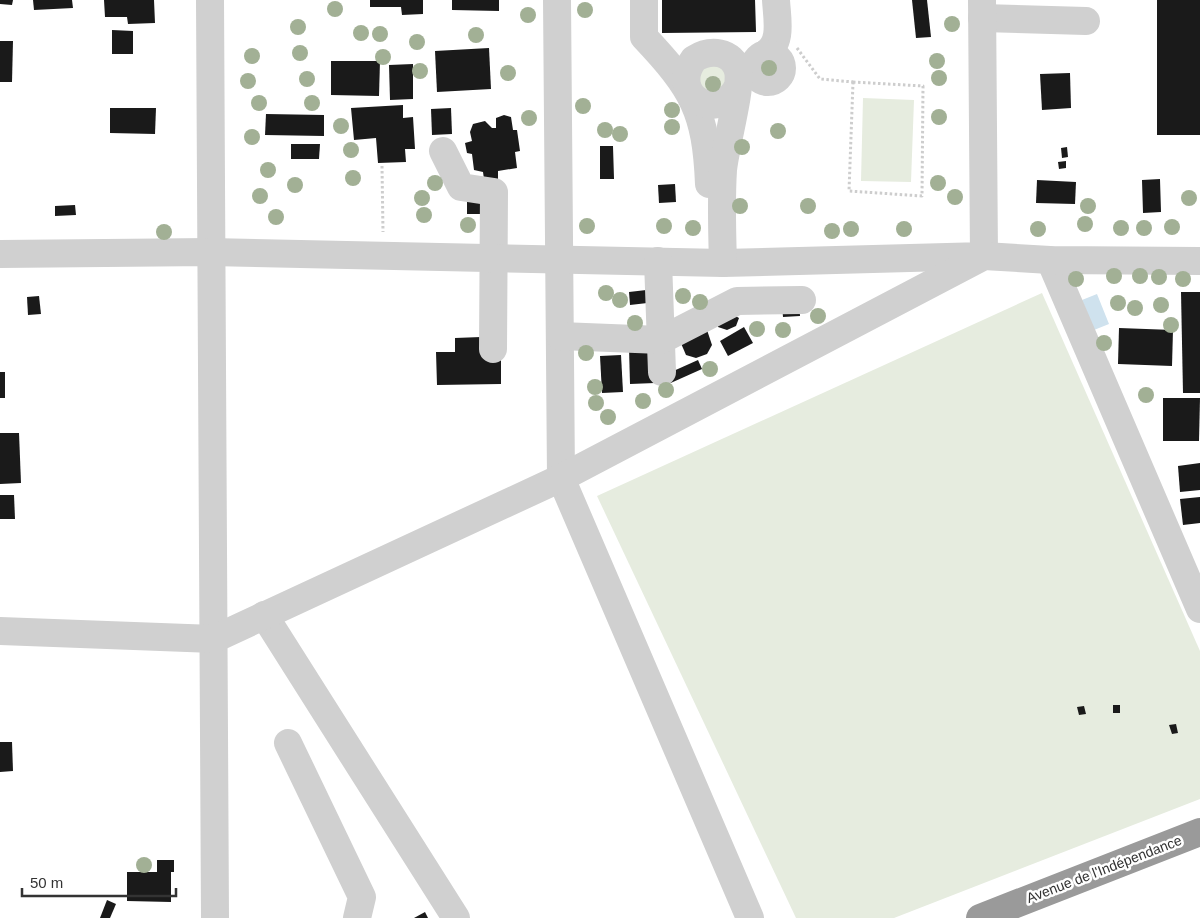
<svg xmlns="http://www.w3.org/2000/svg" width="1200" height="918" font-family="Helvetica,sans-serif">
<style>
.green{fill:#e6ecdf}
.water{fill:#cfe2ee}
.building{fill:#1a1a1a}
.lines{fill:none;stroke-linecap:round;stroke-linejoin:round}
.path{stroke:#cdcdcd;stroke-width:3;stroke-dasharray:2.5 2.5;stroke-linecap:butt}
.minor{stroke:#d0d0d0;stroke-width:28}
.highway{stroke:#9a9a9a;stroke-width:28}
.tree{fill:#a2b095}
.labels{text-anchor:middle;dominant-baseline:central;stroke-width:5;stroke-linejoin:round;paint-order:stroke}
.street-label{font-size:14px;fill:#333;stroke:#fff}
</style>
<rect width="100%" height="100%" fill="#fff"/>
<g class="green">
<polygon points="733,64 717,102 689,73 692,66"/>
<polygon points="863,98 914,100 911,182 861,181"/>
<polygon points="1042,293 1200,651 1200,799 894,918 796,918 597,496"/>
</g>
<polygon class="water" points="1097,294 1109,324 1094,330 1082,300"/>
<g class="building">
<polygon points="0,0 13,0 12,5 0,4"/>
<polygon points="33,0 72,0 73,8 34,10"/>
<polygon points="104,0 154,0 155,23 128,24 127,17 105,17"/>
<polygon points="370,0 423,0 423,14 402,15 401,7 370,7"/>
<polygon points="452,0 499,0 499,11 452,10"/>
<polygon points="662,0 755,0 756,32 662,33"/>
<polygon points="912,0 927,0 931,37 916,38"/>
<rect x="1157" y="0" width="43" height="135"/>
<polygon points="112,30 133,31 133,54 112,54"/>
<polygon points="0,41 13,41 12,82 0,82"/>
<polygon points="489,48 491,89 437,92 435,51"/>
<polygon points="331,61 380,61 379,96 331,95"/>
<polygon points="413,64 413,99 390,100 389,65"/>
<polygon points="1070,73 1071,108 1042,110 1040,74"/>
<polygon points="403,105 403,118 413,117 415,149 405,149 406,162 378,163 376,138 354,140 351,108"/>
<polygon points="110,108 156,108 155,134 110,133"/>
<polygon points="451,108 452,134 432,135 431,109"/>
<polygon points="266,114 324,115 324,136 265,135"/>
<polygon points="504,115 511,117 513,130 517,130 520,151 515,152 517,168 498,171 498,179 484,179 483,172 474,170 472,154 467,153 465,143 472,141 470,132 473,124 485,121 492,128 496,128 496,118"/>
<polygon points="291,144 320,144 319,159 291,159"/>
<polygon points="600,146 613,146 614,179 600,179"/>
<polygon points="1067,147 1068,157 1062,158 1061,148"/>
<polygon points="1066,161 1066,168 1059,169 1058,162"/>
<polygon points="1160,179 1161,212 1143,213 1142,180"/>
<polygon points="1037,180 1076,182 1075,204 1036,203"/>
<polygon points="675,184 676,202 659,203 658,185"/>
<polygon points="467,201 483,201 482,214 467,214"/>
<polygon points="75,205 76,215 55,216 55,206"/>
<polygon points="655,289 656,302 630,305 629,292"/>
<polygon points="1181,292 1200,292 1200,393 1183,393"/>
<polygon points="39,296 41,314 28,315 27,297"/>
<polygon points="799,303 800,316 783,317 782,305"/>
<polygon points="732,314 739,318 736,326 727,330 718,327 717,318"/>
<polygon points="744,327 753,343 728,356 720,341"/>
<polygon points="1119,328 1173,330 1172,366 1118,364"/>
<polygon points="707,330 712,345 707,354 696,358 686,355 680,341"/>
<polygon points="481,337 501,352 501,384 437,385 436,352 455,352 455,338"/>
<polygon points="653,347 655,383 630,384 629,348"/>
<polygon points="621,355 623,392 602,393 600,356"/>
<polygon points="698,360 702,369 664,386 660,377"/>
<rect x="0" y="372" width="5" height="26"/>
<polygon points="1163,398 1200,398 1199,441 1163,441"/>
<polygon points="0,433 19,433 21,483 0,484"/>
<polygon points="1200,463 1200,490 1180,492 1178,466"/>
<polygon points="0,495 14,495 15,519 0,519"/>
<polygon points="1200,497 1200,523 1183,525 1180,499"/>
<rect x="1113" y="705" width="7" height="8"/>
<polygon points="1084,706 1086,714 1079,715 1077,707"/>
<polygon points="1176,724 1178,733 1172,734 1169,725"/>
<polygon points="0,742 12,742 13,771 0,772"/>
<polygon points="157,860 174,860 174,872 171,872 171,902 127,901 127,872 157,872"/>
<polygon points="107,900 116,904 110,918 100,918"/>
<polygon points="425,912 428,918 414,918"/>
</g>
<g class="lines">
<g class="path">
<polyline points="797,48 820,79 853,82"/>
<polygon points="853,82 923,86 922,196 849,191"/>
<polyline points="382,166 383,232"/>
</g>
<g class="minor">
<polyline points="210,0 215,918"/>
<polyline points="557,0 561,478 750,918"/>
<path d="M644 0V37C693 89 706 111 709 184"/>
<polyline points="982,18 1086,21"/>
<path d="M765 54C783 43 777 19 776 0"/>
<circle cx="768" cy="68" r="14"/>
<polyline points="443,151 461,187 494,192 493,349"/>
<polyline points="0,254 210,252 723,263 984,256 982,0"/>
<polyline points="1050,260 1200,609"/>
<polyline points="658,261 662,372"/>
<path d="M723 263C722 232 721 201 723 170 725 148 742 87 738 71 732 50 710 49 694 59 667 95 719 126 738 86"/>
<polyline points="560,336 661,340 737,301 802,300"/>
<polyline points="264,615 456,918"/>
<polyline points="0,631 214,639 561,478 984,256 1050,260 1200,261"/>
<polyline points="288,743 362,897 357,918"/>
</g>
<polyline class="highway" points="980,918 1200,832"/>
</g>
<g class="tree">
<circle cx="335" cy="9" r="8"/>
<circle cx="585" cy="10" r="8"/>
<circle cx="528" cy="15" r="8"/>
<circle cx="952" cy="24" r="8"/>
<circle cx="298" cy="27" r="8"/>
<circle cx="361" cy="33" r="8"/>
<circle cx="380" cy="34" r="8"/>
<circle cx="476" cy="35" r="8"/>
<circle cx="417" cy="42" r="8"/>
<circle cx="300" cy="53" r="8"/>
<circle cx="252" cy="56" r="8"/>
<circle cx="383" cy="57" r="8"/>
<circle cx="937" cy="61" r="8"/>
<circle cx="769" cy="68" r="8"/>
<circle cx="420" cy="71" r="8"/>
<circle cx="508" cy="73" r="8"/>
<circle cx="939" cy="78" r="8"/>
<circle cx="307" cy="79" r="8"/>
<circle cx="248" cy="81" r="8"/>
<circle cx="713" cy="84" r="8"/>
<circle cx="259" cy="103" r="8"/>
<circle cx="312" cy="103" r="8"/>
<circle cx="583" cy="106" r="8"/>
<circle cx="672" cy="110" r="8"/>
<circle cx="939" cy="117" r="8"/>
<circle cx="529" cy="118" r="8"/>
<circle cx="341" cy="126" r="8"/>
<circle cx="672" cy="127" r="8"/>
<circle cx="605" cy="130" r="8"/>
<circle cx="778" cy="131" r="8"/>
<circle cx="620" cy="134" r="8"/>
<circle cx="252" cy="137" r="8"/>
<circle cx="742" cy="147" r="8"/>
<circle cx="351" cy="150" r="8"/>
<circle cx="268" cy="170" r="8"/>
<circle cx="353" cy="178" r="8"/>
<circle cx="435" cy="183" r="8"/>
<circle cx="938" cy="183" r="8"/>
<circle cx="295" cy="185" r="8"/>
<circle cx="260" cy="196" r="8"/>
<circle cx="955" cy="197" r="8"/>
<circle cx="422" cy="198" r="8"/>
<circle cx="1189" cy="198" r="8"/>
<circle cx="740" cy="206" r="8"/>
<circle cx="808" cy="206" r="8"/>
<circle cx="1088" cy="206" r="8"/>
<circle cx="424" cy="215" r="8"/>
<circle cx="276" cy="217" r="8"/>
<circle cx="1085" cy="224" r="8"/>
<circle cx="468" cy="225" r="8"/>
<circle cx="587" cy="226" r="8"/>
<circle cx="664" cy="226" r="8"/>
<circle cx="1172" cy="227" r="8"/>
<circle cx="693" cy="228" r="8"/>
<circle cx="1121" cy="228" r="8"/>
<circle cx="1144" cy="228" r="8"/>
<circle cx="851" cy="229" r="8"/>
<circle cx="904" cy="229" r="8"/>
<circle cx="1038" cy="229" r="8"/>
<circle cx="832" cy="231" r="8"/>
<circle cx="164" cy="232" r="8"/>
<circle cx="1114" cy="276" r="8"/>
<circle cx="1140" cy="276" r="8"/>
<circle cx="1159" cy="277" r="8"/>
<circle cx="1076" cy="279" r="8"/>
<circle cx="1183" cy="279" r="8"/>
<circle cx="606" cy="293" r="8"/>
<circle cx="683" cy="296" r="8"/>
<circle cx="620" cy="300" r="8"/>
<circle cx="700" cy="302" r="8"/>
<circle cx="1118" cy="303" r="8"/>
<circle cx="1161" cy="305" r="8"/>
<circle cx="1135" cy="308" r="8"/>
<circle cx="818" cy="316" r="8"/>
<circle cx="635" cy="323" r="8"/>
<circle cx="1171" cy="325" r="8"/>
<circle cx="757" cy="329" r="8"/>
<circle cx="783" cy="330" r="8"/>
<circle cx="1104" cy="343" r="8"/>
<circle cx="586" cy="353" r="8"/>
<circle cx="710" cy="369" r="8"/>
<circle cx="595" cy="387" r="8"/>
<circle cx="666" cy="390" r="8"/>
<circle cx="1146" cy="395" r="8"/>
<circle cx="643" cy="401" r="8"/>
<circle cx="596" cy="403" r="8"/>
<circle cx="608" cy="417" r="8"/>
<circle cx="144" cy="865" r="8"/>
</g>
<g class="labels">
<g class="street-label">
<text transform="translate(1104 869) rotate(-21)">Avenue de l'Indépendance</text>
</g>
</g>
<path d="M22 888v8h154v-8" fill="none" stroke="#333333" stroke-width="2.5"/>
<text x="30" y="888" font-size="15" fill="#333333" stroke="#ffffff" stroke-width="4" paint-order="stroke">50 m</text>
</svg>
